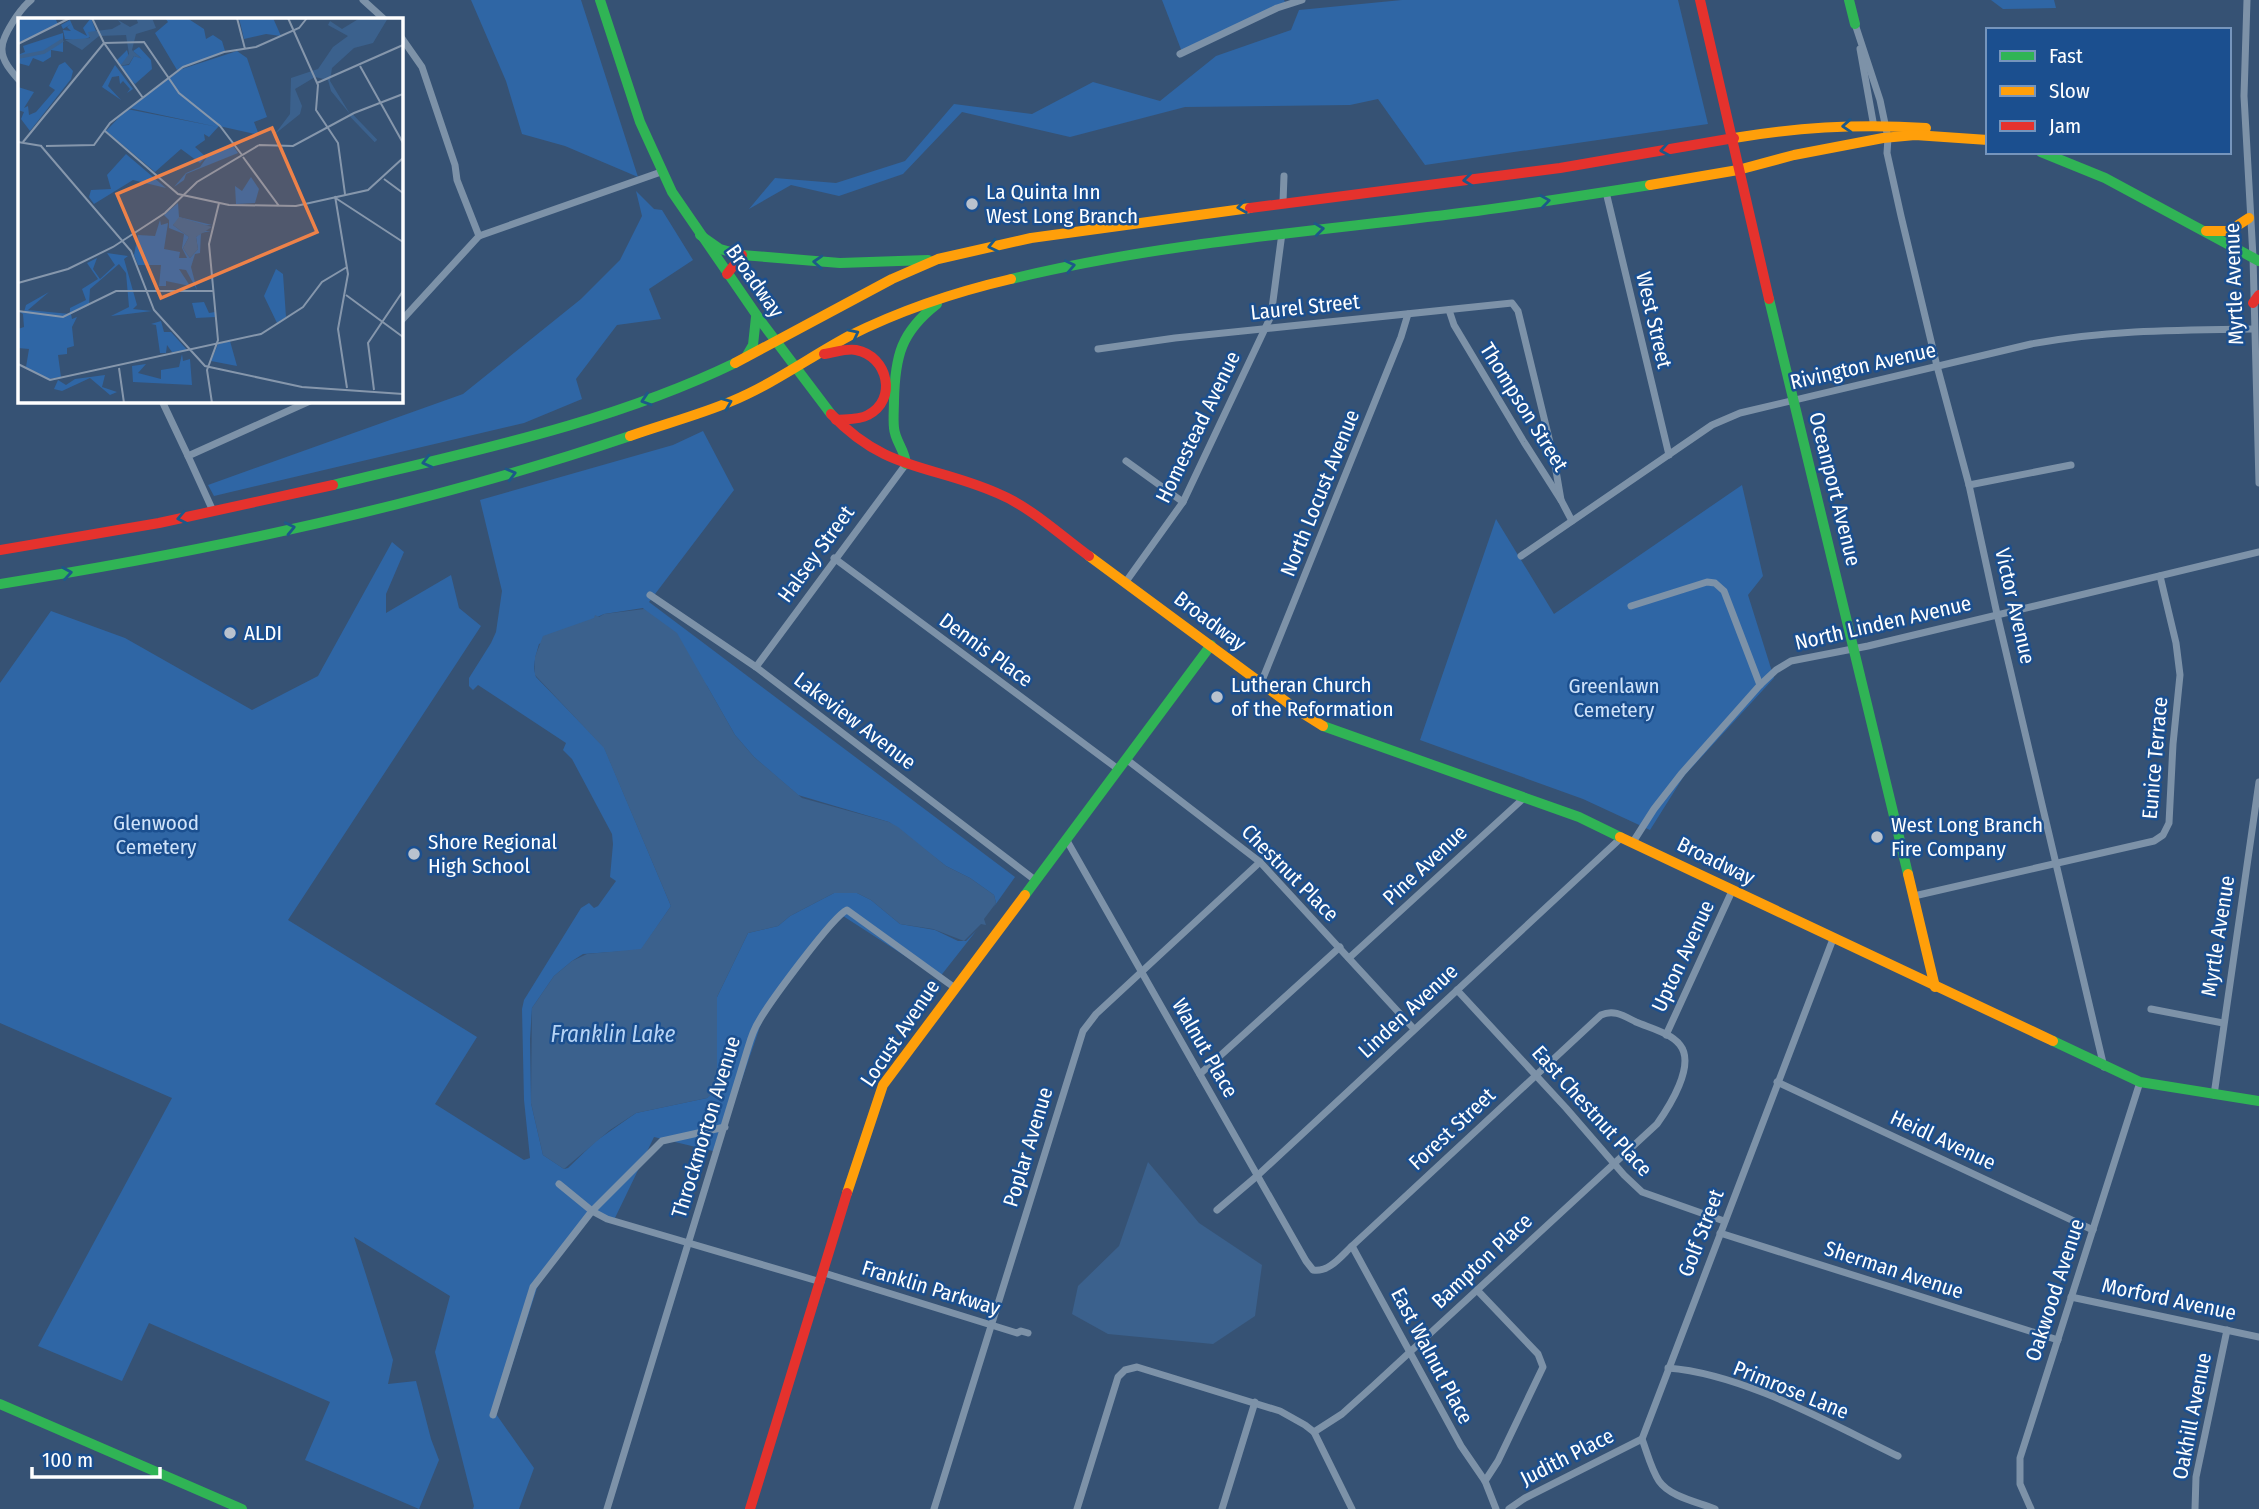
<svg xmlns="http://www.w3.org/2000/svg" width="2259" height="1509" font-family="'Fira Sans Condensed',sans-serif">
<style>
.green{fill:#2f66a5}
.water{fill:#3b618d}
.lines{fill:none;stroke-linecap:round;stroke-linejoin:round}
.street{stroke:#7d92a8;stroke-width:7}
.fast{stroke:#30b455;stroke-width:10}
.slow{stroke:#ff9f0a;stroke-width:10}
.jam{stroke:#e5322d;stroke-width:10}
.oneway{stroke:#1d5989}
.poi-dot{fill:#b9c2ce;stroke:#1b4f8f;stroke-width:2.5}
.labels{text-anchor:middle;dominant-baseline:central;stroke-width:5;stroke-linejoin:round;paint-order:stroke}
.poi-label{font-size:21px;fill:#fff;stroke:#1b4f8f;text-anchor:start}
.street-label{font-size:21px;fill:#fff;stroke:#1b4f8f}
.park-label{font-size:21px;fill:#cfe3fa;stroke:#1b4f8f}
.water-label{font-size:23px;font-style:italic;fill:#b5d3f5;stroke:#1b4f8f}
.inset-river{fill:none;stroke:#3b618d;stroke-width:3.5}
.inset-road{fill:none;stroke:#8697ac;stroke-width:2}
.view{fill:#ee8249;fill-opacity:0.15;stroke:#ee8249;stroke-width:3.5}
.inset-edge{fill:none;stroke:#fff;stroke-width:3.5}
</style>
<rect width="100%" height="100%" fill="#365274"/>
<g class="green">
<polygon points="471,0 581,0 638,177 565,146 522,134 506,81"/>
<polygon points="1162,0 1284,0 1287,6 1182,52"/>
<polygon points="1402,0 1678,0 1708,124 1425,165 1378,99 1350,105 1185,107 1070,137 962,112 903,174 839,196 791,185 749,209 775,178 836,183 905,161 954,104 1032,114 1093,82 1160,101 1216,56 1291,30 1299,10"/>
<polygon points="1991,0 2054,0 2056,8 2003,9"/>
<polygon points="636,191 654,209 662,210 693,260 649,289 661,319 617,325 576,379 582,399 524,423 214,496 208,485 463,394 581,299 620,260 642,216"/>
<path d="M703 431 734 490 649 602 1015 877 993 908 996 903 994 895 970 878 946 866 889 822 798 795 754 757 735 735 707 686 643 608 604 614 539 644C536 655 532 665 536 677L604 747 671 906 641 950 583 954 572 961 554 976 532 1008 530 1039 531 1103 543 1155 564 1169 568 1168 596 1141 636 1113 707 1098 717 1083V997L748 933 778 926 790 916 834 893H857L871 900 900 924 935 930 958 941H966L976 931 939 978 840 914 764 1015 717 1152 654 1137 614 1220 594 1212 539 1282 496 1414 534 1468 519 1509H473L474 1506 435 1352 450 1296 354 1237 393 1360 388 1384 416 1381 431 1439 439 1460 419 1509 305 1460 330 1402 149 1323 122 1381 38 1346 172 1098 0 1023V683L51 611 125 638 252 710 318 676 392 542 404 552 386 594V613L451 575 459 608 481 626 288 920 477 1037 435 1104 524 1160 530 1158 524 1100 522 1009 524 1000 581 908 589 903 594 908 598 906 616 881 610 877 613 844 612 834 572 759 563 750 566 743 478 685 473 690 469 686V678L491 643 496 632 502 591 480 500 673 445Z"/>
<polygon points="1742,485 1763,576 1748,595 1774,678 1684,776 1650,830 1583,799 1420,740 1496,519 1554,614"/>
</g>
<g class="water">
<polygon points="644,609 677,633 735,735 754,757 802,798 889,822 898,827 946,866 970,878 994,895 996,903 984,919 986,925 981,924 964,941 933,929 900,924 871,900 857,893 834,893 790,916 778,926 748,933 717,997 717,1083 714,1093 707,1098 636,1113 610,1130 564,1169 543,1155 531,1103 532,1008 554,976 572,961 587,954 641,949 671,906 604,748 535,675 535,657 543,636 594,618 595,615 599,617 604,614"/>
<polygon points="1148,1162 1199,1223 1262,1265 1255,1316 1213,1344 1108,1334 1072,1314 1078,1286 1119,1246"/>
</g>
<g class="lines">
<g class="street">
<polyline points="363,0 384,19"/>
<polyline points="2247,0 2244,96 2253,257 2259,483"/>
<polyline points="1855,24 1880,100 1888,138 1887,153 1901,216 1937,366 1969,485 1997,614 2104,1067"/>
<polyline points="401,37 422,67 455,165 457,180 479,236"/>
<polyline points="1860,49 1874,127"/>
<polyline points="1180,54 1277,8 1302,0"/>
<path d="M19 80C12 72 2 61 2 50 1 36 21 8 31 0"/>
<polyline points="1606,192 1669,455"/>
<polyline points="1283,202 1284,176"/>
<polyline points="1449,310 1454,325 1524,442 1561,500 1572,521"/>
<polyline points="401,321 479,236 661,172"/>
<polyline points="1098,349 1175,338 1512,303 1518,311 1554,459 1561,500"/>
<polyline points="162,401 188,456"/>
<polyline points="1126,461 1183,502"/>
<polyline points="1969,485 2071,465"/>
<polyline points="213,511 188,456 310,401"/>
<path d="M1521 556 1712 425 1740 413 2031 344C2106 330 2176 330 2253 329"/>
<polyline points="834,558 1118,769"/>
<polyline points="1125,583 1183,502 1271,316 1282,233"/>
<polyline points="650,595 756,667 1035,880"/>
<polyline points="1631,606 1707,582 1715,583 1724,591 1760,685"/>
<polyline points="756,667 906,464"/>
<polyline points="1261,683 1401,337 1408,314"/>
<polyline points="1126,759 1260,862 1414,1029"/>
<path d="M1066 839 1306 1261 1313 1270C1329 1273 1342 1255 1352 1246L1601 1015C1614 1009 1624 1016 1636 1022 1650 1028 1671 1033 1680 1045 1696 1065 1669 1107 1657 1124L1372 1387 1342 1414 1314 1432"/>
<polyline points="1633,842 1654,809 1682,773 1760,685 1776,670 1791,661 1868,646 2259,552"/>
<polyline points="1914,896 2154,841 2163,835 2169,823 2173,744 2180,675 2176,643 2160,576"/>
<polyline points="1349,958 1525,797"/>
<polyline points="1457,990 1566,1108 1624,1175 1642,1192 1724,1221"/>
<polyline points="2151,1009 2223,1023"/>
<polyline points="1666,1035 1732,891"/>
<polyline points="1200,1074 1340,947"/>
<polyline points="1777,1082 2093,1230"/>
<polyline points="2214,1095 2259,782"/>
<polyline points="559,1184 592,1211 607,1219 821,1282"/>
<polyline points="1217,1210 1257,1176 1622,837"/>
<polyline points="1720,1233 2058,1340"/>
<polyline points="1352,1246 1461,1446 1485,1481 1496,1509"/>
<polyline points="824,1273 1017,1333 1021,1331 1028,1333"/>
<polyline points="1477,1290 1538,1354 1543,1367 1498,1461 1485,1481"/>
<polyline points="2071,1297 2259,1337"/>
<path d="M1668 1368C1744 1374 1829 1423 1898 1456"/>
<polyline points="493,1415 533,1287 592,1211 662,1141 725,1127"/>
<path d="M607 1509 747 1051C750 1041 753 1030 759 1021 769 1003 833 916 847 910L955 988"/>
<polyline points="934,1509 1083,1031 1096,1014 1260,862"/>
<polyline points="1077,1509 1118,1377 1125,1370 1137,1367 1280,1411 1305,1425 1314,1432 1352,1509"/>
<polyline points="1222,1509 1255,1402"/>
<polyline points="1509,1509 1525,1498 1642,1439"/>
<path d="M1715 1509C1698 1502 1670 1497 1659 1481 1651 1469 1647 1452 1642 1439L1833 939"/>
<polyline points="2031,1509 2020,1484 2020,1458 2140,1082"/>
<polyline points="2195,1509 2196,1477 2227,1330"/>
</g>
<g class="fast">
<polyline points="600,0 640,122 672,192 760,320 831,414"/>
<polyline points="1849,0 1855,24"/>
<polyline points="2041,152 2105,178 2259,261"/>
<polyline points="700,235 720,249 742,255 840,263 928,260"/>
<path d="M1011 279C1164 242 1321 231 1477 211 1535 203 1593 194 1650 185"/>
<polyline points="1769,299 1908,874"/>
<polyline points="746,357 753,345 756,317"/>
<path d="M906 464C905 450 895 441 894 428 893 419 894 409 894 400 895 356 901 332 937 304"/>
<path d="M333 485C468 452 609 424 735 363"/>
<path d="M0 584C213 550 426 505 630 436"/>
<polyline points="1323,726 1579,817 1620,837"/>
<polyline points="1025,895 1211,645"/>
<polyline points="2053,1041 2140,1082 2259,1101"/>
<polyline points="0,1404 242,1509"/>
</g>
<g class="slow">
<path d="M1734 138C1798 127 1861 124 1926 128"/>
<polyline points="1650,185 1738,170 1794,155 1883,138 1915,135 1988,140"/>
<polyline points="2206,231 2229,231 2249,218"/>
<polyline points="735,363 892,279 938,259 1031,238 1250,208"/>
<path d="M630 436C664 424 699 415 732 401 773 384 810 357 849 336 901 310 955 292 1011 279"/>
<polyline points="1089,556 1296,709 1323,726"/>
<polyline points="1620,837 2053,1041"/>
<polyline points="1908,874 1935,987"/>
<polyline points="847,1193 883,1085 1025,895"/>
</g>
<g class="jam">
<polyline points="1700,0 1769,299"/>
<polyline points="1250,208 1560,168 1734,138"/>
<polyline points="727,274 742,255"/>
<polyline points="2253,303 2259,295"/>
<path d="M824 354C834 353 846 348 856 350 888 356 898 400 868 415 859 420 846 419 836 420"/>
<path d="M831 414C886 472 931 464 997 493 1031 507 1060 535 1089 556"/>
<polyline points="0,550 159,523 333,485"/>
<polyline points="750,1509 847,1193"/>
</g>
</g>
<defs><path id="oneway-chevron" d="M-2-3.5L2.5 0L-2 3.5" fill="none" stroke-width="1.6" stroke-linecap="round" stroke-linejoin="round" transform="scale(1.75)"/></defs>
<g class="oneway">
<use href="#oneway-chevron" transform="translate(1847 126) rotate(176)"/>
<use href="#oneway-chevron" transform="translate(1665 150) rotate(170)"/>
<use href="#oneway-chevron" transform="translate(1468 180) rotate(173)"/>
<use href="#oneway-chevron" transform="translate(1545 201) rotate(-8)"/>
<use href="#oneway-chevron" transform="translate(1242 207) rotate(172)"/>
<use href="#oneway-chevron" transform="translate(1319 229) rotate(-7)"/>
<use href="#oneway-chevron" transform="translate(993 246) rotate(167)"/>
<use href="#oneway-chevron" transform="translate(818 262) rotate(-177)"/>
<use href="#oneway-chevron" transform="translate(1070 266) rotate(-12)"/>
<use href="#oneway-chevron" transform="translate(854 334) rotate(-27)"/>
<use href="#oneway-chevron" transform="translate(646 400) rotate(162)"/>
<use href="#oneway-chevron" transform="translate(727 403) rotate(-22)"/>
<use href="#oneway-chevron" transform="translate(427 462) rotate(166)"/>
<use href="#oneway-chevron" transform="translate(511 474) rotate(-15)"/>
<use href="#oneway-chevron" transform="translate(182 518) rotate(169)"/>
<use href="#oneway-chevron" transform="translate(290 528) rotate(-13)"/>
<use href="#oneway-chevron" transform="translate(67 573) rotate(-9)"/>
</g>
<g class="poi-dot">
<circle cx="972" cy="204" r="7"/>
<circle cx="230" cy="633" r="7"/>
<circle cx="1217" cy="697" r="7"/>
<circle cx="1877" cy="837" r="7"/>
<circle cx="414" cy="854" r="7"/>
</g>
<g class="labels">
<g class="poi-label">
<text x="986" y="192">La Quinta Inn<tspan x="986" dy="24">West Long Branch</tspan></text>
<text x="244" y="633">ALDI</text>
<text x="1231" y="685">Lutheran Church<tspan x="1231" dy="24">of the Reformation</tspan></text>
<text x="1891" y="825">West Long Branch<tspan x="1891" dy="24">Fire Company</tspan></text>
<text x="428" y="842">Shore Regional<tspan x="428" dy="24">High School</tspan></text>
</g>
<g class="street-label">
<text transform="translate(755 281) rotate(55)">Broadway</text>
<text transform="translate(2234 284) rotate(-92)">Myrtle Avenue</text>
<text transform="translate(1305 307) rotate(-6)">Laurel Street</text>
<text transform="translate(1654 320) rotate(77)">West Street</text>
<text transform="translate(1863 366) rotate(-13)">Rivington Avenue</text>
<text transform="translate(1524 407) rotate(58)">Thompson Street</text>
<text transform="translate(1198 427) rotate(-64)">Homestead Avenue</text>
<text transform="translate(1835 489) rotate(76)">Oceanport Avenue</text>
<text transform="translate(1320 493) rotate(-68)">North Locust Avenue</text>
<text transform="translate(816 554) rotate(-54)">Halsey Street</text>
<text transform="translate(2015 606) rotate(77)">Victor Avenue</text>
<text transform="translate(1210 621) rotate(37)">Broadway</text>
<text transform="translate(1883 623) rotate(-13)">North Linden Avenue</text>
<text transform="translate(986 650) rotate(36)">Dennis Place</text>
<text transform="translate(855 721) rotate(37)">Lakeview Avenue</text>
<text transform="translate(2155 758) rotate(-85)">Eunice Terrace</text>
<text transform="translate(1716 861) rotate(26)">Broadway</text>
<text transform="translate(1425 865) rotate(-43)">Pine Avenue</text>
<text transform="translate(1290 873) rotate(45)">Chestnut Place</text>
<text transform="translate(2218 936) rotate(-81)">Myrtle Avenue</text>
<text transform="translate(1683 956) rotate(-65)">Upton Avenue</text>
<text transform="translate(1408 1011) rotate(-43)">Linden Avenue</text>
<text transform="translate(900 1033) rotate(-56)">Locust Avenue</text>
<text transform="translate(1205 1048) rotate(60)">Walnut Place</text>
<text transform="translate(1592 1111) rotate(48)">East Chestnut Place</text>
<text transform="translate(706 1127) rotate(-73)">Throckmorton Avenue</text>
<text transform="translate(1452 1129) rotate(-43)">Forest Street</text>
<text transform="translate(1943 1140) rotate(25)">Heidl Avenue</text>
<text transform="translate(1028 1147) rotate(-73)">Poplar Avenue</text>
<text transform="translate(1701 1233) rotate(-69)">Golf Street</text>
<text transform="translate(1482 1261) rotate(-43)">Bampton Place</text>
<text transform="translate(1894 1270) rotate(18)">Sherman Avenue</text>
<text transform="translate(931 1288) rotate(17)">Franklin Parkway</text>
<text transform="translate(2055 1290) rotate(-72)">Oakwood Avenue</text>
<text transform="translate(2169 1299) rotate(12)">Morford Avenue</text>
<text transform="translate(1432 1356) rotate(62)">East Walnut Place</text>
<text transform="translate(1791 1390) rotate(22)">Primrose Lane</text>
<text transform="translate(2192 1416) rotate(-79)">Oakhill Avenue</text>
<text transform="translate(1567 1457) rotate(-27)">Judith Place</text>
</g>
<g class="park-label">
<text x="1614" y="686">Greenlawn<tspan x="1614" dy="24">Cemetery</tspan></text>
<text x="156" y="823">Glenwood<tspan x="156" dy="24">Cemetery</tspan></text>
</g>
<g class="water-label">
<text x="613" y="1034">Franklin Lake</text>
</g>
</g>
<g transform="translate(18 18)">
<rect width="385" height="385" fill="#365274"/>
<path d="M0 0H37L40 6 0 25ZM73 0 79 16 63 23 47 21 45 12 53 13 49 9 53 6 45 11 43 7 52 2 56 11 69 18 65 10ZM147 0H169L186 11 188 21 195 17 204 23 207 33 159 52 137 15 150 4ZM221 0H255L263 18 248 16 226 21ZM45 15V34L33 32V39L25 44 15 40 11 48 0 45V37L7 34 5 28ZM121 29 133 42 134 51 117 66 108 57 100 45 99 42 109 32 111 39 102 48 111 47 116 38 123 40 115 33ZM219 33 229 40 249 99 236 104 241 117 201 108 191 119 186 116 187 122 177 129 188 139 182 145 163 131 137 154 88 113 109 91 200 109 111 90 164 51ZM47 44 55 53 53 61 12 113 3 101 6 94 0 92V69L16 74 6 90 10 88 11 97 18 94 37 72 31 68 41 47ZM97 47 115 71 109 75 112 71 105 63 102 66 101 58 94 59 90 68 103 82 84 69ZM214 126 220 135 168 156 166 162 156 169 168 155 182 149 189 139ZM108 136 148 170 115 162 76 186 71 179 73 172 93 171 89 157ZM233 159 241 171 237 185 218 186 217 168 224 173ZM160 185 161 199 194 207 177 208 164 200 155 207 171 219 165 230 172 240 180 231 178 219 183 213H193L183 215 182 235 177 236 173 249 179 272 168 252 161 251 172 268 148 263V268H141L143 247H120L116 237 120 217 137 218 142 202 143 207 150 205 146 231 162 234 161 240H169L164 230 166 216 151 210V202L146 197ZM89 235 110 238 106 241 119 287 115 291 134 293 93 298 111 289 108 255 101 246 72 271 71 287 53 296 54 301 59 299 54 309 56 328 49 330V336L40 337 43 359 31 361 8 349 11 331 0 330V311L6 309 5 296 0 293 6 294 8 287 31 274 10 292 52 296V290L68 282 64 271 80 261 69 245 79 240 75 251 82 261 97 247ZM258 251 265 256 268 299 259 305 246 278ZM186 284 191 295 197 294V299L178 300 174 285ZM143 303 146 314H153L170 333 154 334 149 327 148 335H142L138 307 133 306ZM212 323 219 348 193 343 200 326ZM164 336 165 343 172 341 174 367 115 364 114 348 128 346 120 355 143 361V352L161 349ZM87 357 84 369 99 374 92 377 72 360 44 373 36 371 40 362 48 367 57 361Z" fill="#2f66a5"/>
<path d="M118 0H134L138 10 118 16 114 32 124 41 116 38 111 46 102 48 111 36 108 17 81 18 64 32 47 22 72 20 70 14 94 11 103 6 100 2 112 9 120 5ZM342 0H370L355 25 336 30 314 50 312 63 332 96 313 73 310 62 297 59 277 71 284 88 282 96 257 116 272 96 273 60 300 51 315 29 330 18 310 7 312 3 324 11ZM161 199 194 209 178 219 180 231 172 240 165 230 171 219 155 207Z" fill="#3b618d"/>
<path class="inset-river" d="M1 39 26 34 45 22M332 96 358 123"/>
<path class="inset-road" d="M74 0 86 25 126 24 161 75 202 108 224 137M219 0 227 31M270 0 300 67 298 92 320 125 327 176M0 26 52 0M342 48 385 125M299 65 385 27M87 113 160 176 211 187 278 188 350 172 385 140M0 124 24 128M5 124 86 25 125 80M241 127 275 128 336 95 385 76M23 128 113 233 136 292 187 348 284 369 385 376M28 128 76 127 92 105 165 49 206 34 238 29 281 10 289 0M225 139 261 188M366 161 385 175M317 178 330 256 320 311 329 370M316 179 385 224M0 265 50 251 95 229 147 195 179 164 241 127M328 277 385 319M0 293 45 299 98 273H196M0 346 32 362 243 316 285 289 304 264 329 249M101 350 106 385M356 372 350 325 385 273M194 385 189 352 200 322 191 226 201 185"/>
<path class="view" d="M254 110 299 214 143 280 99 176Z"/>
<rect width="385" height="385" class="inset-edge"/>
</g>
<rect x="1986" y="28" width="245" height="126" fill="#1b4f8f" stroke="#7695bc" stroke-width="2"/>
<rect x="2000" y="51" width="35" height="10" fill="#30b455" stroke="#7695bc" stroke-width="2"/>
<text x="2049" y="63" font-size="21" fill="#ffffff">Fast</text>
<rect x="2000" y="86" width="35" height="10" fill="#ff9f0a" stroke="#7695bc" stroke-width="2"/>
<text x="2049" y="98" font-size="21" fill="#ffffff">Slow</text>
<rect x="2000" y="121" width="35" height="10" fill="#e5322d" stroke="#7695bc" stroke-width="2"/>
<text x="2049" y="133" font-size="21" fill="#ffffff">Jam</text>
<path d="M32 1467v10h128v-10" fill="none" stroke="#ffffff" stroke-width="3.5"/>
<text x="42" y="1467" font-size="21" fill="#ffffff" stroke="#1b4f8f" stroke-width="5" paint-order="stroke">100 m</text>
</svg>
